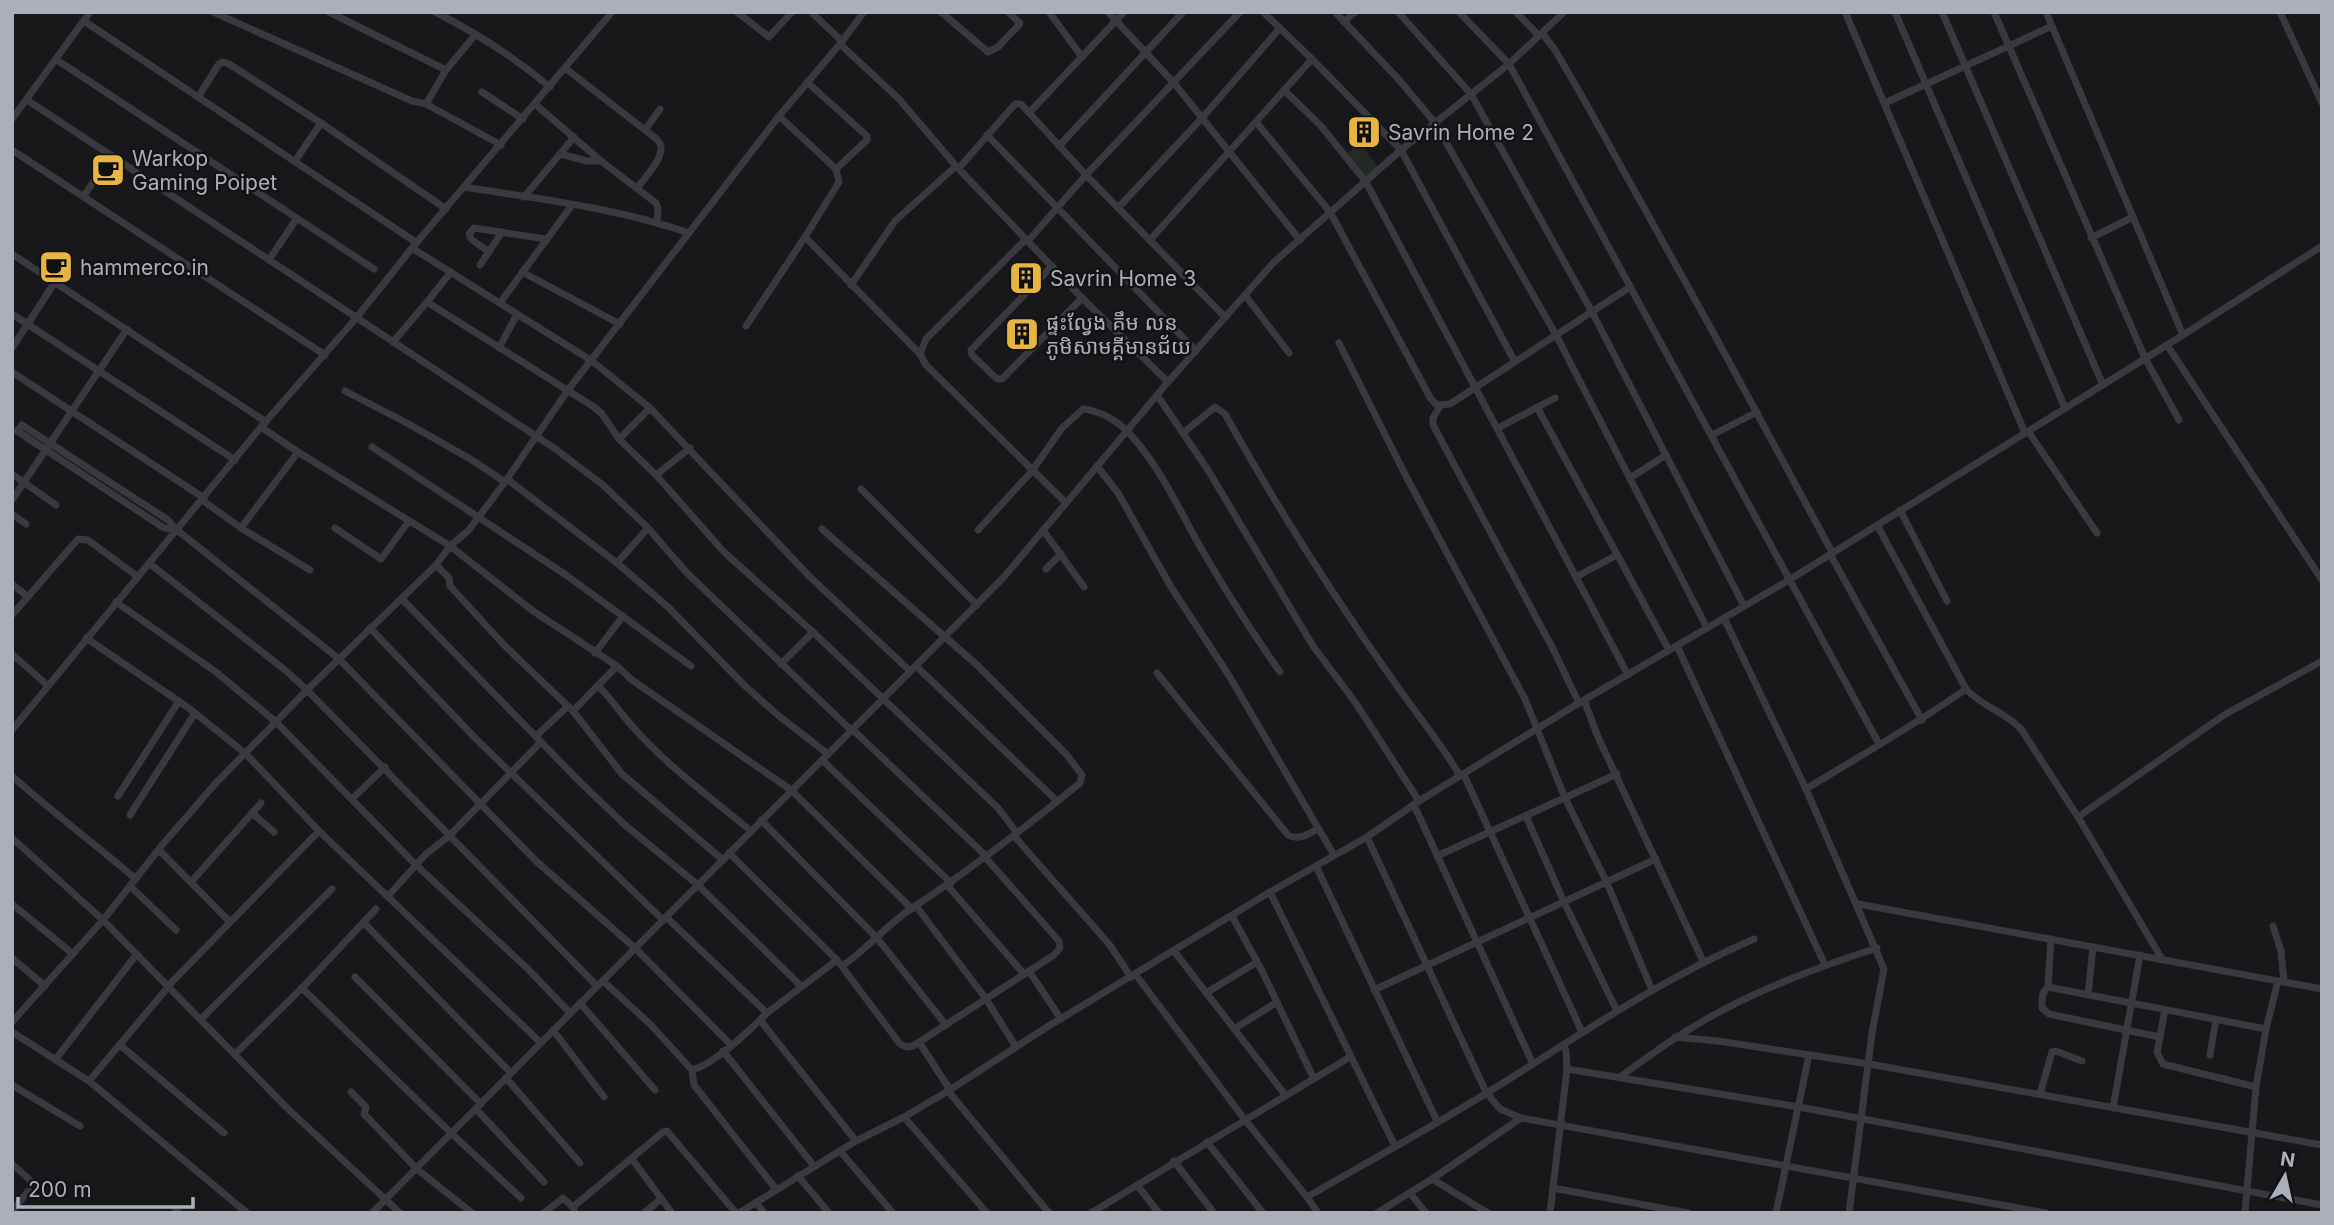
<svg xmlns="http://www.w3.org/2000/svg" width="2334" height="1225" font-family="Inter,'Noto Sans Khmer',sans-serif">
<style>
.green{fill:#222a24}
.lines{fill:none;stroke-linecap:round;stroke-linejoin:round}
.minor{stroke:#393a3f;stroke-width:7}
.labels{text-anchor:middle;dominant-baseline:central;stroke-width:5;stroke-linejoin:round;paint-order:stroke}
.poi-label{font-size:21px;fill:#abafb9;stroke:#131315;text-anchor:start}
</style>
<rect width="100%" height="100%" fill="#18181a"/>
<polygon class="green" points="1374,128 1380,135 1364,149 1379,168 1366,182 1346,157 1359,140"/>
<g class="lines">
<g class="minor">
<polyline points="213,12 412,101 426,104 501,145"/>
<polyline points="329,12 446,70"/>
<path d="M435 12C475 32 515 58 550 87"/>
<polyline points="737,12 769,37 792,12"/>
<polyline points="941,12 988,52 998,47 1019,25 1020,23 1008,12"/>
<polyline points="1049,12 1082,57"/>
<polyline points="1108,12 1174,83 1300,240"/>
<polyline points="1263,12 1312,59 1401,150 1515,362"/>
<polyline points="1335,12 1401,82 1435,123 1556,335 1707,628"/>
<polyline points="1398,12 1471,94 1592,312 1744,606"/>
<polyline points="1459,12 1509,64 1879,744"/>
<polyline points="1516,12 1539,36"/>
<polyline points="1845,12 2025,433"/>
<polyline points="1895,12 2065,408"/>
<polyline points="1942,12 2103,385"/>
<polyline points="1994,12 2145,358 2179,420"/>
<polyline points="2046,12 2183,335"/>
<polyline points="2280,12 2322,103"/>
<polyline points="813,14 842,41"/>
<polyline points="84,21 417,243"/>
<polyline points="1344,22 1355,12"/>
<polyline points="1542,33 1555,50 1583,98 1713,332 1832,552"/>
<polyline points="840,44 899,99 956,166 1082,298 1168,382"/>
<polyline points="57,60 374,269"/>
<polyline points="565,68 645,130 660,109"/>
<polyline points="807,82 867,136 867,140 836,169"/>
<polyline points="1284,90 1321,126 1366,182 1628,675"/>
<polyline points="482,92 523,119"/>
<polyline points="198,97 219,64 223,62 229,64 321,123 446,209"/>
<polyline points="27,100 554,448 603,485 648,528 687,573 851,730"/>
<polyline points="1885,103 2052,26"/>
<polyline points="426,104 446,70 475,35"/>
<polyline points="535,104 601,161 656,203 658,208 657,222"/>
<polyline points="1029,113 1124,12"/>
<polyline points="779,116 836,169 839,182 805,237 920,354"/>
<polyline points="12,119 90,12"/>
<polyline points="1256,122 1330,212 1431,399 1437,405 1450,404 1630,287"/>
<polyline points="987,135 1196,351"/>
<polyline points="1059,146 1183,12"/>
<polyline points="12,150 325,355"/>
<polyline points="560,154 574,137"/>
<polyline points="295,161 321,123"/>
<polyline points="959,168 1015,104 1021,104 1086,175 1225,317"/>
<path d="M464 187C539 199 617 208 689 233"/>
<path d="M638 187C645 177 668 154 659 142 656 137 649 134 645 130"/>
<polyline points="84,196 111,155"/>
<polyline points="524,197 560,154 587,161 601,161"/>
<polyline points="1118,208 1202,118 1280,28"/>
<polyline points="2091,238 2133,217"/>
<polyline points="1026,239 926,339 920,354 926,365 1066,503"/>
<polyline points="1150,240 1312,59"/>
<polyline points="1028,241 1086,175 1240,12"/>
<polyline points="412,248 592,361 650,408 809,576 910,671"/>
<polyline points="489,252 471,239 469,234 474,228 546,239"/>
<polyline points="12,254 266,422"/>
<polyline points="269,260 297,218"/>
<polyline points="480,265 502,232"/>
<polyline points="1052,266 971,350 972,355 997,379 1002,379 1082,298"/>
<polyline points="522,272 620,324"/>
<polyline points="851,285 895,221 956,166"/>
<polyline points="1245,295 1289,353"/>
<polyline points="427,302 451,272"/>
<polyline points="500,303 572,205"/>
<polyline points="12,314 235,460"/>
<polyline points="746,326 805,237"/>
<polyline points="393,342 427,302 594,407 602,414 619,439"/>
<polyline points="1339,343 1408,480 1525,699 1565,798 1607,883 1652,990"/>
<polyline points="2167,345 2322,580"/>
<polyline points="12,348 55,282"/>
<polyline points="499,348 517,314"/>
<polyline points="12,372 204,498"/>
<polyline points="345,391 407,423 472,460 505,482"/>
<polyline points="1157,395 1208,470 1313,646 1355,702 1419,801"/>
<polyline points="1440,406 1433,418 1433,425 1553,649 1579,703"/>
<polyline points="1537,407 1669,650"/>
<polyline points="650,408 619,439 656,475"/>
<polyline points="261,427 298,452 450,546 533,611 617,666 632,680 791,790 912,909"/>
<polyline points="1498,428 1555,398"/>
<polyline points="2028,431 2097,533"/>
<path d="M1183 433 1215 407 1225 414C1275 504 1330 591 1390 676 1413 710 1440 741 1460 776"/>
<polyline points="1712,435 1757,412"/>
<polyline points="372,447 566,575 691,666"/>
<polyline points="690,448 656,475 724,552 813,632 978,789 998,808 1017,833"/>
<polyline points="1097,466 1118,493 1171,587 1228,674 1334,855"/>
<polyline points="12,474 56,505"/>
<polyline points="1630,478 1666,455"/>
<polyline points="507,479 617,563 668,607 744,685 779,716 828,754"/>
<polyline points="861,489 977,605"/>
<polyline points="12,500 127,329"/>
<polyline points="202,500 241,528 310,570"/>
<polyline points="1900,510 1947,601"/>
<polyline points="12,514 26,524"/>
<polyline points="241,528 298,452"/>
<polyline points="335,528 381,559 409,521"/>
<path d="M822 529 977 665 1066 754 1082 775 1080 783C1026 827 970 870 912 908 887 925 867 949 842 966"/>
<polyline points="177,530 164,528 17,431 22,425 168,520 177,530 339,659 536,861 636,949 731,1045"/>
<path d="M978 530 1032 471 1062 428 1083 409C1101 411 1116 420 1129 433 1161 467 1182 516 1205 555 1228 595 1254 635 1280 672"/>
<polyline points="1043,530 1084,587"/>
<polyline points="1830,554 1922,720"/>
<polyline points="149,563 285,670 307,690 597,986"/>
<polyline points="617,563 648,528"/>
<polyline points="436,565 449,578 450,586 504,645 573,711 622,774 723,860"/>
<polyline points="1046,569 1061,554"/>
<polyline points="1576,577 1617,555"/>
<polyline points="12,584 28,597"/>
<polyline points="402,599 580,782 625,825 698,885 801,986"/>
<polyline points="116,602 216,672 276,722 416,865 528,969 570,1013"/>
<polyline points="12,615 78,539 88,540 137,576"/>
<polyline points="1724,618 1806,789 1884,969 1872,1033 1849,1213"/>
<polyline points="370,628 477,740 663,920"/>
<polyline points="86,638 190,709 246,754 319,831 540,1042"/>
<polyline points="1677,646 1825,965"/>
<polyline points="595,653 623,616"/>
<polyline points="12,654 47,685"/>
<polyline points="781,664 813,632"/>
<polyline points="916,666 1057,801"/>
<path d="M1157 673 1288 835C1299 841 1308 834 1318 829"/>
<path d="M598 686C613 700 620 713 633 727 667 766 711 798 751 831"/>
<path d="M1966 689C1981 706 2005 712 2021 729L2078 817 2162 959"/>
<polyline points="1584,700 1598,737 1703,961"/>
<polyline points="573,711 617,666"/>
<polyline points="852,729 986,856"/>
<polyline points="12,730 261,427 357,317 412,248 612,12"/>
<polyline points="536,736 568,706"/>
<polyline points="822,760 951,883"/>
<polyline points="1464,775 1582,1032"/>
<path d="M12 776C52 812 95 844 136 879"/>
<path d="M1806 789C1860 756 1915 725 1966 689L1877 525"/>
<polyline points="118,796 179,701"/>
<polyline points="352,799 385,767"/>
<polyline points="1414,805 1533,1064"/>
<polyline points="252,813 274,832"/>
<polyline points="130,815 195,713"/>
<polyline points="1526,816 1564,902 1617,1011"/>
<polyline points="2078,817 2224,715 2322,661"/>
<polyline points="761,820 877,938 946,1025"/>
<polyline points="1014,836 1109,944 1131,977"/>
<polyline points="1367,837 1486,1092 1500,1109 1521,1118 2046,1213"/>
<polyline points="12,838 103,920 287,1108 400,1213"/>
<polyline points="159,850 229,921"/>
<polyline points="729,853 837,960 900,1044 907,1047 913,1046 1054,955 1060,948 1059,941 985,857"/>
<polyline points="1437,856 1617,774"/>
<polyline points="1316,866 1437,1121"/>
<polyline points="191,882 261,803"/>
<polyline points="947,885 1024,974"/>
<polyline points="130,886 176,930"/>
<polyline points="1270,892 1395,1146"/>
<polyline points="388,896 426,854 449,836 541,742"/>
<polyline points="12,904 73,954"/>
<polyline points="1858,904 2322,989"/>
<polyline points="916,906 986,999 1016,1047"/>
<polyline points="1232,916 1261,969 1314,1079"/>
<polyline points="666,917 767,1013 837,960"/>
<polyline points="364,923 511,1073"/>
<polyline points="2273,926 2281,951 2284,982"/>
<polyline points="2051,939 2048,987 2266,1029"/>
<polyline points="1174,951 1286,1096"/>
<polyline points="12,958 45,986"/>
<polyline points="1029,971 1061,1019"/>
<path d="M1136 975 1245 1120 1307 1197C1376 1157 1447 1119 1514 1076 1593 1026 1668 976 1754 939"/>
<polyline points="355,977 481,1104"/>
<path d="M603 981 650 1024 692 1070C715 1064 750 1030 767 1013"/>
<polyline points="168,986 319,831"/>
<path d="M2048 987C2041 992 2042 1001 2042 1008L2049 1014 2160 1037"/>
<polyline points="302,988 451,1133 521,1198"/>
<polyline points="1374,990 1656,859"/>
<polyline points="1206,993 1257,962"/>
<polyline points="2088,995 2093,947"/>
<polyline points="580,1003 655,1090"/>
<polyline points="2165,1010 2157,1052 2163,1064 2256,1087"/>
<polyline points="201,1019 332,889"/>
<polyline points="760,1020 856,1141"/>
<polyline points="12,1022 103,920 163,844 215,784 307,690 436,565 450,546 469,530 505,482 568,390 779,116 840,44 864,12"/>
<polyline points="1234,1029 1277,1002"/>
<polyline points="553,1030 604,1097"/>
<polyline points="12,1032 89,1081 247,1213"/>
<polyline points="1675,1037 1718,1041 1869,1064 2322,1145"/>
<polyline points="919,1042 950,1090"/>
<polyline points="120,1045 224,1133"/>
<polyline points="723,1051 814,1166"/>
<polyline points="235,1054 302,988 376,909"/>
<polyline points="2210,1055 2216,1019"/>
<polyline points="55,1060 137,954"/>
<polyline points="1567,1069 1799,1107 2322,1205"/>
<polyline points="692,1070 694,1085 776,1189"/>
<path d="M1620 1077C1653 1053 1686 1029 1723 1010 1772 984 1824 965 1877 948"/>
<polyline points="506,1078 580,1163"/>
<polyline points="89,1081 169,986"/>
<polyline points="12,1085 80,1126"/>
<polyline points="948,1091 1049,1213"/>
<polyline points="351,1092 366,1107 364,1114 417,1169 472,1213"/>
<polyline points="2040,1094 2052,1052 2056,1051 2082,1061"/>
<polyline points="2113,1108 2140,955"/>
<polyline points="476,1109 544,1182"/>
<polyline points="904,1117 987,1213"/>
<polyline points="1207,1142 1263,1213"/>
<polyline points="840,1151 893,1213"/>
<polyline points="632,1159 672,1213"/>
<polyline points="1174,1161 1214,1213"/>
<polyline points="12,1164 30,1180 31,1188 12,1211"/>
<polyline points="798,1176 829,1213"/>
<polyline points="1432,1179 1488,1213"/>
<polyline points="1137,1185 1159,1213"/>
<polyline points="1553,1188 1688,1213"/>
<polyline points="1410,1193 1426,1213"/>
<polyline points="1307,1197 1318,1213"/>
<polyline points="756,1202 764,1213"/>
<polyline points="573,1207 663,1132 667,1131 736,1213"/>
<polyline points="176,1210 179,1213"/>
<polyline points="372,1213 1003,578 1168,382 1274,262 1401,150 1509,64 1564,12"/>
<polyline points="544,1213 563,1198 573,1207 575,1213"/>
<polyline points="644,1213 661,1199"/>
<polyline points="739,1213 856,1141 904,1117 948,1091 1047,1027 1270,892 1367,837 1419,801 1579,703 1789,580 2183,335 2322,246"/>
<polyline points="1091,1213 1350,1057"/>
<polyline points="1377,1213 1432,1179 1521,1118"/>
<polyline points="1550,1213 1567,1069 1566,1051 1563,1045"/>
<polyline points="1776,1213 1809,1055"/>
<polyline points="2245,1213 2256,1087 2266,1029 2278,981"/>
</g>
</g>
<defs>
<g id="building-square" transform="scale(1.75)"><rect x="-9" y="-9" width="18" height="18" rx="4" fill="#e8b442" stroke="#131315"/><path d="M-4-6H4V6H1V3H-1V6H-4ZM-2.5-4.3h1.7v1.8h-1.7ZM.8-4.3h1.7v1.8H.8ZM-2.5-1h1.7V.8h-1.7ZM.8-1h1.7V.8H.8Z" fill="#111"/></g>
<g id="cafe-square" transform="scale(1.75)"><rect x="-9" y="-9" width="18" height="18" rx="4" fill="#e8b442" stroke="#131315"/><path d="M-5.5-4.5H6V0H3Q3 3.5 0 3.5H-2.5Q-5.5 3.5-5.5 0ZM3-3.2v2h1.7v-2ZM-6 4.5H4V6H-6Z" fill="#111"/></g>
</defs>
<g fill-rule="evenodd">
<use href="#building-square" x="1364" y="132"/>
<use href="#cafe-square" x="108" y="170"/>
<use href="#cafe-square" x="56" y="267"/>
<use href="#building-square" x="1026" y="278"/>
<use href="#building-square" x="1022" y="334"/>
</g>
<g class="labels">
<g class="poi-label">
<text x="1388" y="132">Savrin Home 2</text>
<text x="132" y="158">Warkop<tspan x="132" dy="24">Gaming Poipet</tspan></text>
<text x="80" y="267">hammerco.in</text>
<text x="1050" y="278">Savrin Home 3</text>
<text x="1046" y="322">ផ្ទះល្វែង គឹម លន<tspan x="1046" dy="24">ភូមិសាមគ្គីមានជ័យ</tspan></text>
</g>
</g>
<rect width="2334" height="1225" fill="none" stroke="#abafb9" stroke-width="28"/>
<g transform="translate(2285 1176) rotate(9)" stroke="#131315" stroke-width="5" paint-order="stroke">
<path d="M0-5L12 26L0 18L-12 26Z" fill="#abafb9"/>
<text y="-10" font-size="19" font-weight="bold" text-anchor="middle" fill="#abafb9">N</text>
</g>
<path d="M18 1197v10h175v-10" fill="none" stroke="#abafb9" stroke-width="3.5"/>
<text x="28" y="1197" font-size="21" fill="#abafb9" stroke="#131315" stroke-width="5" paint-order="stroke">200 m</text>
</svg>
